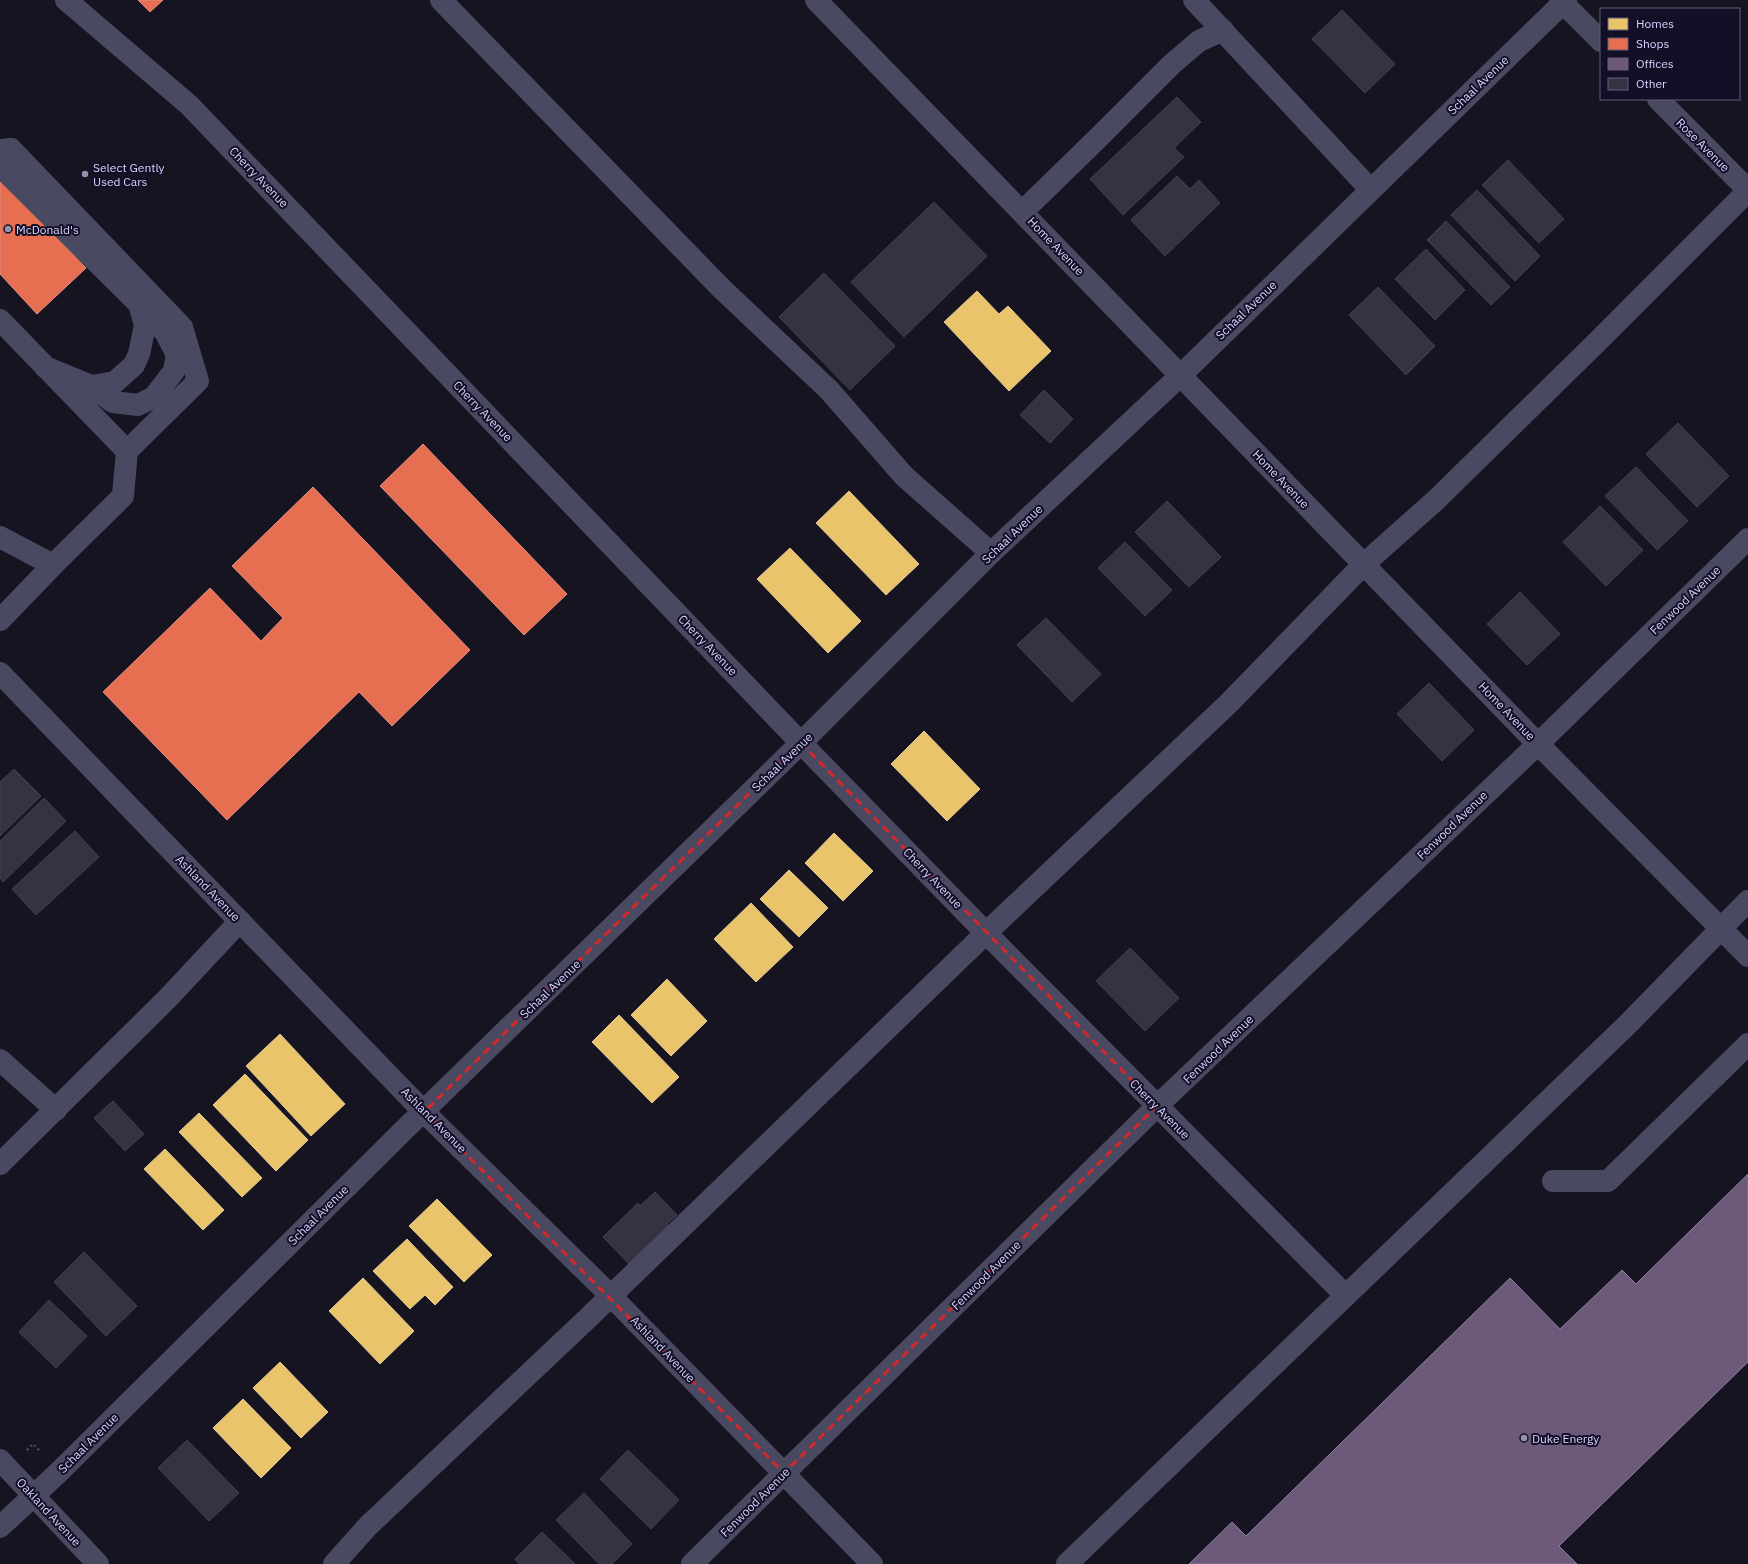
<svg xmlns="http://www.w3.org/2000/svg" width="1748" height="1564" font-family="'IBM Plex Sans',sans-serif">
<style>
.homes{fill:#e9c46a;stroke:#e4c997}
.shops{fill:#e76f51;stroke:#e38d85}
.offices{fill:#6d597a;stroke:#8d7ea2}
.building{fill:#343243;stroke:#433f54}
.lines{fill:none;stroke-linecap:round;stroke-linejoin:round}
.path{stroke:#44505f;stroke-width:2.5;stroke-dasharray:2 3;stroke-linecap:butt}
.minor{stroke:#4a4962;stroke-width:22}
.marked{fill:none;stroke:#d62828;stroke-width:3;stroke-dasharray:8 5;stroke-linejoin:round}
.poi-dot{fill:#9591b1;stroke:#130f26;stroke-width:1.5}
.labels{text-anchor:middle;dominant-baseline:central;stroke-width:4;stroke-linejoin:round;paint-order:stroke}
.street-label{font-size:12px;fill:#d9d4ff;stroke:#130f26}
.poi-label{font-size:12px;fill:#d9d4ff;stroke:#130f26;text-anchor:start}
</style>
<rect width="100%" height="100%" fill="#161421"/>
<g class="homes">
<polygon points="977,291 999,314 1008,306 1051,351 1009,391 944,322"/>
<polygon points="849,491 919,564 886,595 816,523"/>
<polygon points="790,548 861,621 828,653 757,579"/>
<polygon points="924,731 980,789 947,821 891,764"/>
<polygon points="834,833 873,871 843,901 805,863"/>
<polygon points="789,870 828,908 799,937 760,899"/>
<polygon points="751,903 793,947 756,982 714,939"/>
<polygon points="667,979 707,1021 671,1056 631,1015"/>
<polygon points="619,1015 679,1077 652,1103 592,1042"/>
<polygon points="280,1034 345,1104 311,1136 246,1066"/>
<polygon points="245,1074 308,1140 276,1171 213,1105"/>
<polygon points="199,1113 262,1178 242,1197 179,1132"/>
<polygon points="165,1149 224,1210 203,1230 144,1169"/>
<polygon points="437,1199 492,1255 464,1282 409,1226"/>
<polygon points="407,1239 453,1287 435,1305 425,1295 410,1309 373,1271"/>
<polygon points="363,1278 414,1331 380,1364 329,1311"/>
<polygon points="280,1362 328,1412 301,1438 253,1388"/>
<polygon points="243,1399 291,1448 261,1478 213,1428"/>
</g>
<g class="shops">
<polygon points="138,0 163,0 150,12"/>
<polygon points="2,179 86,268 37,314 0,274 0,180"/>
<polygon points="423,444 567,594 524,635 380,486"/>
<polygon points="313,487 470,650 392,726 359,692 227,820 103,692 210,588 261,641 283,618 232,566"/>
</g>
<polygon class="offices" points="1748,1174 1748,1362 1559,1546 1577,1564 1189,1564 1232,1522 1246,1536 1510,1278 1560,1329 1622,1270 1636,1284"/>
<g class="building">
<polygon points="1342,10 1395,64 1365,93 1312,39"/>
<polygon points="1177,97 1201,122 1174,148 1184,157 1123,215 1090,179"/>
<polygon points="1508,160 1564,219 1539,243 1482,185"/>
<polygon points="1177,176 1190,189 1199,180 1220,203 1165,256 1131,220"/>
<polygon points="1477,190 1540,256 1515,281 1451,215"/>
<polygon points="934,202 987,256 904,337 851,282"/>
<polygon points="1446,221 1510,287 1491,305 1427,240"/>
<polygon points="1426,249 1465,290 1435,320 1395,279"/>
<polygon points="824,273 895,346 850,390 779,317"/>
<polygon points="1378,287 1435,346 1406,375 1349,315"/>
<polygon points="1044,390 1073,419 1050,443 1020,415"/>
<polygon points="1678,423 1729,476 1697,507 1646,454"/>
<polygon points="1636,467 1688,521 1657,550 1605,496"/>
<polygon points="1167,501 1221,557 1189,587 1135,532"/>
<polygon points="1600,506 1643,550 1606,586 1563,542"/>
<polygon points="1125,542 1172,590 1145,616 1098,568"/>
<polygon points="1520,592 1560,634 1527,665 1487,624"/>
<polygon points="1046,618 1101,674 1072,702 1017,645"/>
<polygon points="1429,683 1474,730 1442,761 1397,714"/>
<polygon points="14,769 41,796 0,836 0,782"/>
<polygon points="44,798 66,821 3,882 0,878 0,841"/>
<polygon points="75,831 99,857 36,915 12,889"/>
<polygon points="1130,948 1179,998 1145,1031 1096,981"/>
<polygon points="113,1101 144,1134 125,1151 94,1118"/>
<polygon points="655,1192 677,1215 667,1224 671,1228 631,1266 603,1237 638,1203 640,1206"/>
<polygon points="84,1252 137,1306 106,1336 54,1282"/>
<polygon points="49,1300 87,1336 56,1368 19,1332"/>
<polygon points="187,1440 239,1493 209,1521 158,1468"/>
<polygon points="628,1450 679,1500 651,1529 600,1479"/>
<polygon points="584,1493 632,1544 612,1564 599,1564 556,1520"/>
<polygon points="542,1532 575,1564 519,1564 515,1559"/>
</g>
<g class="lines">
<polyline class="path" points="27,1450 33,1444 40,1451"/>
<g class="minor">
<polyline points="66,0 189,105 801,743 986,933 1345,1295"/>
<polyline points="441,0 722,289 829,390 904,476 991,553"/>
<polyline points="816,0 1538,744 1748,956"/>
<polyline points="1194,0 1370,189"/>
<polyline points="1560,0 1601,41"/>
<polyline points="1658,99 1748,190"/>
<polyline points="11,149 8,174 139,304 145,325 139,354 134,365 115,382 91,386 45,367"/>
<polyline points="0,150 11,149 182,327 198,381 127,451 123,496 53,565 0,620"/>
<polyline points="1022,212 1096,140 1172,64 1199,41 1223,30"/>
<polyline points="0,320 127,451"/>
<polyline points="91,386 113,402 138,405 154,397 174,371 177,355 165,332 141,306"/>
<polyline points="0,537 53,565"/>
<polyline points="0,673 424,1112 611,1296 872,1564"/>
<polyline points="0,1060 56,1110"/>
<polyline points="0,1164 167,999 240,921"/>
<polyline points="1553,1181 1608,1181 1748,1044"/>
<polyline points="0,1460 98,1564"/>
<polyline points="0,1527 59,1472 403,1131 801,743 991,553 1181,375 1566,0"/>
<polyline points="334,1564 368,1526 588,1318 986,933 1228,704 1364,564 1436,500 1595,344 1748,191"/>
<polyline points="692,1564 1157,1106 1538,744 1748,539"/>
<polyline points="1067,1564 1629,1023 1748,901"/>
</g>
</g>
<path class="marked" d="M801 743 1157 1106 784 1473 424 1112Z"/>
<g class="poi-dot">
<circle cx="85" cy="174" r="4"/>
<circle cx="8" cy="229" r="4"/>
<circle cx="1524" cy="1438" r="4"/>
</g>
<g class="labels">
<g class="street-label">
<text transform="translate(1478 85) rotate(-44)">Schaal Avenue</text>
<text transform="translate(1703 145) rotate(45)">Rose Avenue</text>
<text transform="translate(259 177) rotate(46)">Cherry Avenue</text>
<text transform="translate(1056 246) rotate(46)">Home Avenue</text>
<text transform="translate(1246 310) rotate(-44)">Schaal Avenue</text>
<text transform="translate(483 411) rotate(46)">Cherry Avenue</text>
<text transform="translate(1281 479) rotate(46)">Home Avenue</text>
<text transform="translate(1012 534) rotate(-44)">Schaal Avenue</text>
<text transform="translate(1685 600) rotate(-44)">Fenwood Avenue</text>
<text transform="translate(708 645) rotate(46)">Cherry Avenue</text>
<text transform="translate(1507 711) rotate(46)">Home Avenue</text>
<text transform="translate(782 762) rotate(-44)">Schaal Avenue</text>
<text transform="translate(1452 825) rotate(-44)">Fenwood Avenue</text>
<text transform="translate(933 878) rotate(46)">Cherry Avenue</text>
<text transform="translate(208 888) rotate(46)">Ashland Avenue</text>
<text transform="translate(550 989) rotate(-44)">Schaal Avenue</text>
<text transform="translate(1218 1049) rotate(-44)">Fenwood Avenue</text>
<text transform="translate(1160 1109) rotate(45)">Cherry Avenue</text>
<text transform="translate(434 1120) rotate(45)">Ashland Avenue</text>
<text transform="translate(318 1215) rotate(-45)">Schaal Avenue</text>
<text transform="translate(986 1275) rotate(-45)">Fenwood Avenue</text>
<text transform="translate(663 1349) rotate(46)">Ashland Avenue</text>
<text transform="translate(88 1443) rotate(-45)">Schaal Avenue</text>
<text transform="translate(755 1502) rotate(-45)">Fenwood Avenue</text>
<text transform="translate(49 1512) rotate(47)">Oakland Avenue</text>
</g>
<g class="poi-label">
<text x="93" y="167">Select Gently<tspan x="93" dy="14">Used Cars</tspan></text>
<text x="16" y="229">McDonald's</text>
<text x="1532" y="1438">Duke Energy</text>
</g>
</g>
<rect x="1600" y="8" width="140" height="92" fill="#130f26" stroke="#625e7d"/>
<rect x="1608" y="18" width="20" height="12" fill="#e9c46a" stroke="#625e7d"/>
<text x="1636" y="28" font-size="12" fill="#d9d4ff">Homes</text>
<rect x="1608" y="38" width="20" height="12" fill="#e76f51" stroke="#625e7d"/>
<text x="1636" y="48" font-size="12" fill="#d9d4ff">Shops</text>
<rect x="1608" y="58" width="20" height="12" fill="#6d597a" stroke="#625e7d"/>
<text x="1636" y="68" font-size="12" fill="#d9d4ff">Offices</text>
<rect x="1608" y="78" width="20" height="12" fill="#343243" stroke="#625e7d"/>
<text x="1636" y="88" font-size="12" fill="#d9d4ff">Other</text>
</svg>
